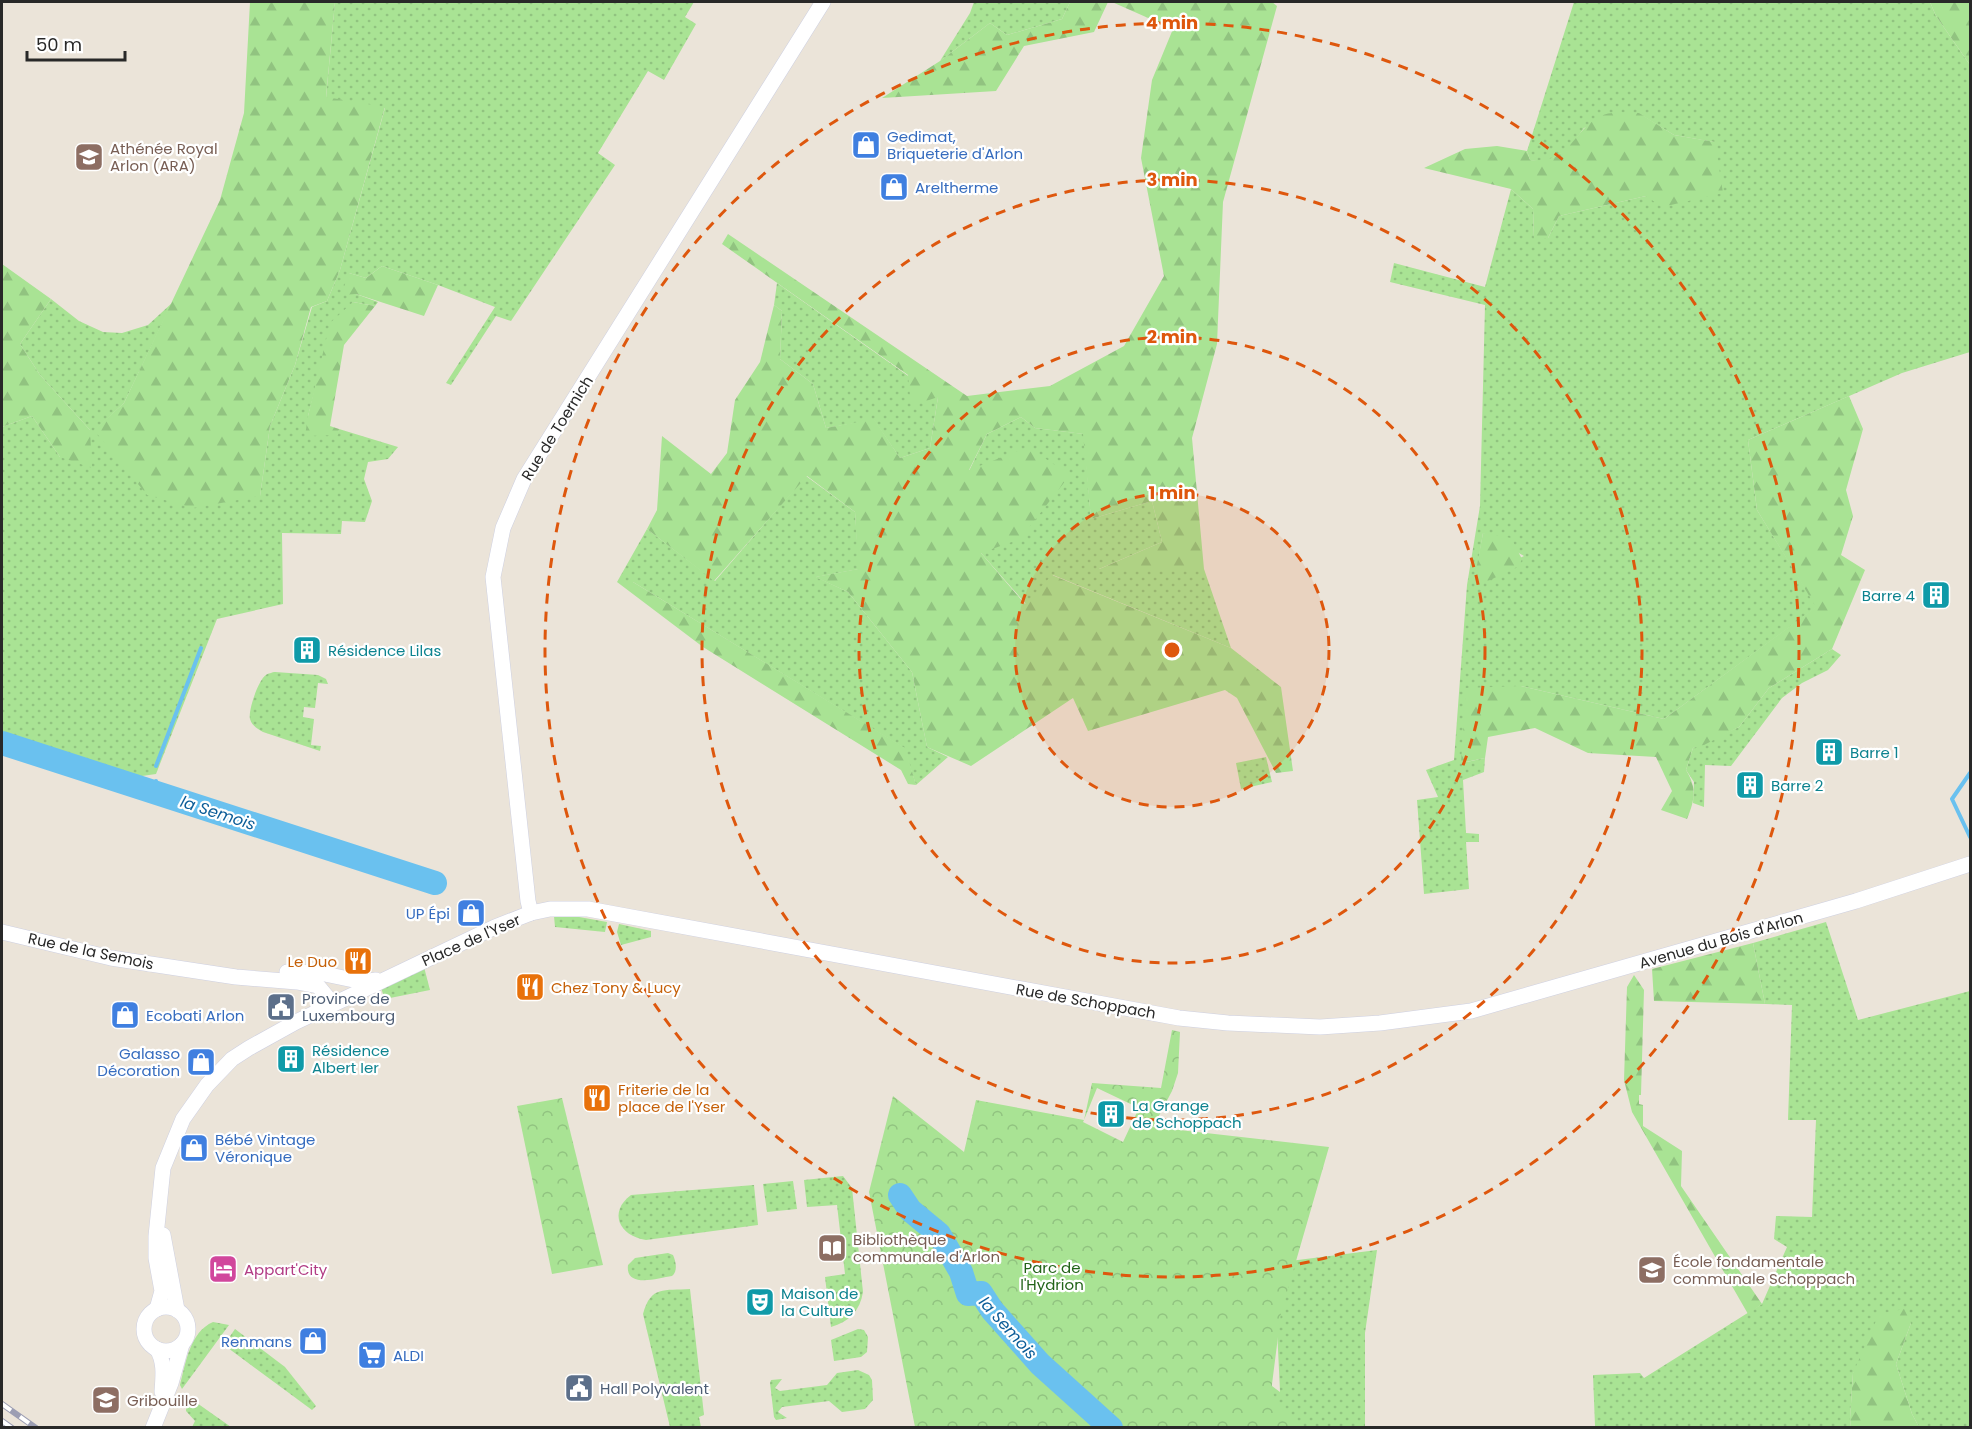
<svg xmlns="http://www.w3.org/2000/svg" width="1972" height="1429" font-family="Poppins,sans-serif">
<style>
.grass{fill:url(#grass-dots);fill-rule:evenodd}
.forest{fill:url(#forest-firs)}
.park{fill:url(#park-crowns)}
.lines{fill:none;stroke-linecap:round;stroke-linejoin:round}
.stream{stroke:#6ac1ef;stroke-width:4}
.river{stroke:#6ac1ef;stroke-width:24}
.secondary-casing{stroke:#ced0e1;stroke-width:16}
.secondary{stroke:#fff;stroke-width:15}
.rail-casing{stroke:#9c9eb3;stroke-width:6}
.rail{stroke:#fff;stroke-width:4;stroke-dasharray:11;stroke-linecap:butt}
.ring{fill:none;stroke:#de570d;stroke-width:3;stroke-dasharray:10 8}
.labels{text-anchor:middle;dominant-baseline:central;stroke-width:4.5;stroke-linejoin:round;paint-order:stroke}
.shop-label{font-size:15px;fill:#366cbe;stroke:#fff;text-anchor:start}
.education-label{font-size:15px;fill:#785e54;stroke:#fff;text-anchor:start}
.street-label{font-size:15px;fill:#282828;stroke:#fff}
.culture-label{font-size:15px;fill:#0d838f;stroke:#fff;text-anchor:start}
.food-label{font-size:15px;fill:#c56008;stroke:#fff;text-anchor:start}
.service-label{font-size:15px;fill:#4e5e75;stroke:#fff;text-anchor:start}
.park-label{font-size:15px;fill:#226418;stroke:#fff}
.hotel-label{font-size:15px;fill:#b23c85;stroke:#fff;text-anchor:start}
.water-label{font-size:16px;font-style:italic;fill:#0c5d98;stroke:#fff}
.centre{fill:#de570d;stroke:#fff;stroke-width:3}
.ring-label{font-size:18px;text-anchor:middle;font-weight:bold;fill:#de570d;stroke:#fff;stroke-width:4.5;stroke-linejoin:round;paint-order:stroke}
</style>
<defs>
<pattern id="grass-dots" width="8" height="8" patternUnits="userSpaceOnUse" patternTransform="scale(1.5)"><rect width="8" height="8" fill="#a9e394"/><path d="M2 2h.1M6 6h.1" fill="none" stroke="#91c380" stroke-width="1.8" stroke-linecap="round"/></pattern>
<pattern id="forest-firs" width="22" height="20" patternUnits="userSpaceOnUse" patternTransform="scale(1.5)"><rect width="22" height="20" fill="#a9e394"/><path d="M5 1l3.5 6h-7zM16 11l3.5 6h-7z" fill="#91c380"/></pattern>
<pattern id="park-crowns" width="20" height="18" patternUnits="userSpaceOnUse" patternTransform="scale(1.5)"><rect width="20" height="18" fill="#a9e394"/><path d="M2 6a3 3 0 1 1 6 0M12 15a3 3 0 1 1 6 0" fill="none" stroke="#91c380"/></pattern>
</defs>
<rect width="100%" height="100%" fill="#ebe4d9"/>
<g class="grass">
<polygon points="335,2 694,2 685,17 696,24 664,80 648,71 598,153 615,165 511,321 496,316 451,385 446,383 495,307 438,285 382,266 366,278 349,273 356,294 378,302 375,306 353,302 319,374 308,416 337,435 339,429 398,447 388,459 368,462 364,479 372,501 365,522 342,521 341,534 282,533 283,604 217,619 156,774 142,776 125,773 2,732 2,427 32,416 60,457 90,430 40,375 20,344 51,299 79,321 103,332 122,333 148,325 172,303 124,403 95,430 260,496 270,426 295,365 312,307 327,301 340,270 385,108 326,98"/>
<polygon points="974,2 1070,2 1062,19 1007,35 990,23 940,61 970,13"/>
<path d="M1574 2H1930L1936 16 1970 65V352L1902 373 1748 440 1757 510 1817 607 1664 719 1521 686 1462 763 1485 758 1484 772 1463 780 1466 833 1479 834V842H1466L1469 889 1424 894 1417 800 1438 797 1426 770 1454 760 1467 585 1480 506 1485 305 1390 282 1394 263 1485 287 1511 189 1533 209 1534 238H1548L1559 216 1646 196 1714 142 1674 135 1638 113 1584 128 1568 150 1545 162 1530 160 1527 151ZM1483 533 1524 556 1475 580Z"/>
<polygon points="777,283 938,397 930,448 900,458 874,420 826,428 813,384 780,359 782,311 774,305"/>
<polygon points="1021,417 1035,428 1084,434 1091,519 1152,501 1162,542 1099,569 1204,569 1231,648 1053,575 1026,604 981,553 969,471 987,434"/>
<polygon points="806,476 855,512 859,569 816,577 848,592 912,672 927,747 948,757 916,785 904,748 633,582 617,582 647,529 715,581"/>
<polygon points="1832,649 1841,655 1828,670 1802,683 1782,698 1731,766 1705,765 1704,807 1693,803 1694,782 1686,770 1693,748 1739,727 1769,688"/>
<path d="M275 672 318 675 326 679 328 684 318 683 315 708 304 707 303 717 314 719 311 745 321 746 320 751 263 732C257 728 252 726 250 719 248 711 258 680 266 675 267 674 273 672 275 672Z"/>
<polygon points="1266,757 1272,782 1241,789 1236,763"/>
<polygon points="568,915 607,922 605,932 555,927 554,916"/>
<polygon points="1826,922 1858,1020 1970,991 1970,1427 1919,1427 1912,1414 1896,1364 1911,1323 1853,1373 1850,1419 1851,1427 1565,1428 1595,1426 1593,1375 1640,1373 1644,1378 1762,1304 1787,1247 1774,1239 1776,1216 1812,1217 1816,1120 1788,1120 1792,1005 1765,1004 1753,943"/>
<polygon points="619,924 651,931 651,937 621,945 617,932"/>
<polygon points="424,967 430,990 385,999 381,988"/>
<path d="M843 1176 852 1188 863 1292C860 1311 849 1322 831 1327L825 1277 845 1274 837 1205 807 1207 804 1180Z"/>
<polygon points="793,1181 797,1209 767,1212 763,1184"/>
<path d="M754 1185 758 1225 646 1240C619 1236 608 1212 631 1195Z"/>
<polygon points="1377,1250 1365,1333 1365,1427 1258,1427 1255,1373 1280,1392 1274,1263"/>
<path d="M668 1253 673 1255C676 1262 678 1271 672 1276 658 1278 625 1289 628 1265L635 1258Z"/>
<path d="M690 1289 704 1415 699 1417 701 1427H670L643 1314C651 1285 664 1291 690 1289Z"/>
<path d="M213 1322 229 1325 182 1389 180 1385C186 1362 190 1332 213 1322Z"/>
<polygon points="235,1329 285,1367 316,1406 312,1410 224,1345"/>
<polygon points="858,1329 864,1330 868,1337 867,1352 861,1357 834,1361 831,1340"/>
<polygon points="858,1370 869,1375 872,1380 873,1400 865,1409 842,1412 829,1401 782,1407 778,1412 787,1418 776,1420 774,1417 770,1383 771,1380 782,1379 775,1388 780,1391 827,1385 837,1373"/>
<polygon points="187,1396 231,1427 192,1427 195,1421 186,1411"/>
</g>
<g class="forest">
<polygon points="250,2 335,2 326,97 385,107 340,270 327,301 311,307 295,365 270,426 260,496 193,508 147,495 94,430 124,403 220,200 244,113"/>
<polygon points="1070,2 1108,2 1094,32 1024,46 996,91 882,98 940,61 990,23 1007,35 1062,19"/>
<polygon points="1112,2 1272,2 1277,6 1223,202 1217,344 1192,438 1204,569 1097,570 1162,542 1152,501 1091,519 1083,434 1035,428 1021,417 987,434 969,470 1028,447 1070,475 1020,539 981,553 1025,604 1052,575 1231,648 1281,687 1293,771 1276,773 1237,698 1225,690 1088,731 1073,698 971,766 927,747 912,672 848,592 815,577 858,569 855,512 807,476 714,581 647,529 657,510 662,436 711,474 727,453 735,400 760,362 774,305 782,311 780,359 813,384 826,428 874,419 900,458 930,448 938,397 911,406 908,375 722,244 728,234 967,396 1050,386 1124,346 1164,276 1141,158 1152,80 1173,29"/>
<polygon points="1930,2 1970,2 1970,65 1936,16"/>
<path d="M1639 113 1674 135 1715 142 1723 193 1662 207 1646 196 1559 216 1548 238 1534 239 1533 209 1511 189 1424 168 1465 149 1497 146 1527 151 1530 160C1572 164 1570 132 1601 116 1611 111 1628 113 1639 113Z"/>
<polygon points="2,264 51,299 20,344 40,375 90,430 92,468 60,457 32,416 2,427"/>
<polygon points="382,266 438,285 424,316 356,294 341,295 349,273 366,278"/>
<polygon points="353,302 375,306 344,345 330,426 339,429 338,435 305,436 308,416 330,323"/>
<path d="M1849 396 1863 429 1846 490 1853 516 1841 555 1865 570 1832 649 1769 688 1739 727 1704 745 1693 748 1686 770C1697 788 1695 799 1687 819L1661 810 1672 791 1656 757 1588 753 1535 728 1488 737 1485 758 1461 763 1466 688 1521 686 1664 719 1816 607 1757 510 1748 440Z"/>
<polygon points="1483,533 1511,538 1522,559 1519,566 1484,583 1474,581"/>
<polygon points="617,582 633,582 905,748 916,785 908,784 901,770 703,647"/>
<polygon points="1753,943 1765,1004 1654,1001 1652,969"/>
<polygon points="1634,975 1644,990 1641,1095 1639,1095 1639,1104 1643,1105 1643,1126 1682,1151 1681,1186 1762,1304 1748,1314 1632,1112 1624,1080 1627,987"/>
<polygon points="1904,1309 1911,1323 1896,1364 1912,1414 1919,1427 1851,1427 1850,1419 1853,1373 1879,1314"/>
</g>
<g class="park">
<polygon points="1172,1030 1180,1032 1178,1073 1172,1091 1153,1127 1329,1147 1281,1313 1271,1392 1297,1427 915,1427 869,1192 893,1096 964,1152 976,1100 1084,1120 1083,1122 1123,1142 1139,1108 1097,1088 1084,1120 1092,1083 1161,1088"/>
<polygon points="562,1098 603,1265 552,1274 517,1106"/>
</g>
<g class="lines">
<g class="stream">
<polyline points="156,766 201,648"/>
<polyline points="1970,773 1952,799 1970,837"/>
<polyline points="156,793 156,781"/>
</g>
<g class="river">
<polyline points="2,743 435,883"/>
<polyline points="900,1195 910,1210 939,1234 961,1272 968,1294 981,1293 992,1310 1040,1364 1111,1428"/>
</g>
<g class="secondary-casing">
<g id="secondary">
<polyline points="531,913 528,901 493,577 503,528 524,479 823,2"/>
<polyline points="2,932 111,958 236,977 297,982 318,986 328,998 317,1010"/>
<polyline points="287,972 320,973 363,982 376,980"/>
<polyline points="163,1235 177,1310"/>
<circle cx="166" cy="1329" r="22"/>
<polyline points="157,1309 162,1291 156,1258 156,1236 163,1168 183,1119 207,1085 232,1059 249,1048 296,1022 495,927 531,913 550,909 588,909 1179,1018 1228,1023 1320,1027 1380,1023 1471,1011 1856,901 1970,864"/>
<path d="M157 1349C165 1362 163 1377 162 1392"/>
<polyline points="153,1428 171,1383 182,1344"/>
</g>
</g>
<use href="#secondary" class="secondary"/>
<g class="rail-casing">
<g id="rail">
<polyline points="2,1404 36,1428"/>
<polyline points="2,1421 12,1428"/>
</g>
</g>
<use href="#rail" class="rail"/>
</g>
<circle cx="1172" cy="650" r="157" fill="#de570d" fill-opacity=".12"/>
<g class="ring">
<circle cx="1172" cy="650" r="157"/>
<circle cx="1172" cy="650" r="313"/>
<circle cx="1172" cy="650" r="470"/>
<circle cx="1172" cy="650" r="627"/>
</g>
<defs>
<g id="shop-square" transform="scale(1.5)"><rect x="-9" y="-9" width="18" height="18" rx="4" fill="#3f7fe0" stroke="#fff"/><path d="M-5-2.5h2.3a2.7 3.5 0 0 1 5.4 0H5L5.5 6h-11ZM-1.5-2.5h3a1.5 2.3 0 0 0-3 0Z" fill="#fff"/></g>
<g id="school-square" transform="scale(1.5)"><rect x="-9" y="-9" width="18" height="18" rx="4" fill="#8d6e63" stroke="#fff"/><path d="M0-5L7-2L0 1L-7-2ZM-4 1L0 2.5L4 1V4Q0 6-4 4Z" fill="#fff"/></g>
<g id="building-square" transform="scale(1.5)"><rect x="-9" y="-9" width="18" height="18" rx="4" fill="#0f9aa8" stroke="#fff"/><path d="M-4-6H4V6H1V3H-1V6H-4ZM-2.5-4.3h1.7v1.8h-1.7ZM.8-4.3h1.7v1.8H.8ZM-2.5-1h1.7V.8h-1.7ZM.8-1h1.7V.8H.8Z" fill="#fff"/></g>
<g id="restaurant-square" transform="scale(1.5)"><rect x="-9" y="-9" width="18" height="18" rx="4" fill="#e8710a" stroke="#fff"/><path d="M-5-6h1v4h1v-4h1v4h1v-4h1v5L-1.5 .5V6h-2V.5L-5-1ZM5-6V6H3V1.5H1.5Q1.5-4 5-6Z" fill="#fff"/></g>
<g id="civic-square" transform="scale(1.5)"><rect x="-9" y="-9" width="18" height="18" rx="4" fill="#5c6f8a" stroke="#fff"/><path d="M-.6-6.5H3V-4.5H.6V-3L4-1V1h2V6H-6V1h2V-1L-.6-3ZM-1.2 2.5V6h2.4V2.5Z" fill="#fff"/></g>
<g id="library-square" transform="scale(1.5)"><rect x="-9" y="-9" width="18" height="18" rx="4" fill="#8d6e63" stroke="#fff"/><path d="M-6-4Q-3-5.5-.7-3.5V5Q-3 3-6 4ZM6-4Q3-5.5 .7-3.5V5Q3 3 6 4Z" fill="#fff"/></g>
<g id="hotel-square" transform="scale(1.5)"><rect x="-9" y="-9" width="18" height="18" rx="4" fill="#d1479c" stroke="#fff"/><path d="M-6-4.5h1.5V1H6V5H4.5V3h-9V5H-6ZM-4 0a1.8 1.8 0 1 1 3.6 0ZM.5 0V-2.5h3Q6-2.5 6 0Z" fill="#fff"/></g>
<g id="theatre-square" transform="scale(1.5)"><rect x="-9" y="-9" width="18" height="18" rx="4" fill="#0f9aa8" stroke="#fff"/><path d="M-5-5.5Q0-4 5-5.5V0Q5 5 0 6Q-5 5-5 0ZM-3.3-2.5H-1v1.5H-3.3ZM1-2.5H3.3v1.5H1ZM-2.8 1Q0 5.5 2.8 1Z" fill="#fff"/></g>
<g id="supermarket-square" transform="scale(1.5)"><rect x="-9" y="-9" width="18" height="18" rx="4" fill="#3f7fe0" stroke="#fff"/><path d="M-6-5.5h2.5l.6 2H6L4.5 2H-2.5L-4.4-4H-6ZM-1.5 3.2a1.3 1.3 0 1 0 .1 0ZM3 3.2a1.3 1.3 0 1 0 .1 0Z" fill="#fff"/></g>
</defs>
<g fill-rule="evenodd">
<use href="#shop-square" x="866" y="145"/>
<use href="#school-square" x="89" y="157"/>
<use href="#shop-square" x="894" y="187"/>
<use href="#building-square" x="1936" y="595"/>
<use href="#building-square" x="307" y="650"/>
<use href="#building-square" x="1829" y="752"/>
<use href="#building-square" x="1750" y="785"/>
<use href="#shop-square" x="471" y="913"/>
<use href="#restaurant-square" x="358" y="961"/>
<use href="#restaurant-square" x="530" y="987"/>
<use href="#civic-square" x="281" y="1007"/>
<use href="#shop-square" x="125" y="1015"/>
<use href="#building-square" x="291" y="1059"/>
<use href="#shop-square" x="201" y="1062"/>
<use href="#restaurant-square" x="597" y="1098"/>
<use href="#building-square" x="1111" y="1114"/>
<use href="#shop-square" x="194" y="1148"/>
<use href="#library-square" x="832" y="1248"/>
<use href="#hotel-square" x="223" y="1269"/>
<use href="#school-square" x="1652" y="1270"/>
<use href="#theatre-square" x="760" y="1302"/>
<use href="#shop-square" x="313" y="1341"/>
<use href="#supermarket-square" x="372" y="1355"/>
<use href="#civic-square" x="579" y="1388"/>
<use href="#school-square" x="106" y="1400"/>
</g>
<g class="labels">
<g class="shop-label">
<text x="887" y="136">Gedimat,<tspan x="887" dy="17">Briqueterie d'Arlon</tspan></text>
<text x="915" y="187">Areltherme</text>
<text x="450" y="913" text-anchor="end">UP Épi</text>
<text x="146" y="1015">Ecobati Arlon</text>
<text x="180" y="1053" text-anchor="end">Galasso<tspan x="180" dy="17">Décoration</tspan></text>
<text x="215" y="1139">Bébé Vintage<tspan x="215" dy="17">Véronique</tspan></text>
<text x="292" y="1341" text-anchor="end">Renmans</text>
<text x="393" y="1355">ALDI</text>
</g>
<g class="education-label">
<text x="110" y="148">Athénée Royal<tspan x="110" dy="17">Arlon (ARA)</tspan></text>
<text x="853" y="1239">Bibliothèque<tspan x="853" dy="17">communale d'Arlon</tspan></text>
<text x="1673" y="1261">École fondamentale<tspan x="1673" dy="17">communale Schoppach</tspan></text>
<text x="127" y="1400">Gribouille</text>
</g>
<g class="street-label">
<text transform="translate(557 428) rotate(-58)">Rue de Toernich</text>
<text transform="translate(471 940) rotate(-24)">Place de l'Yser</text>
<text transform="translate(1721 940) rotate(-16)">Avenue du Bois d'Arlon</text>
<text transform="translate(91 951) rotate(12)">Rue de la Semois</text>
<text transform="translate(1086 1001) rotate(10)">Rue de Schoppach</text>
</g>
<g class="culture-label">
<text x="1915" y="595" text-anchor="end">Barre 4</text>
<text x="328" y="650">Résidence Lilas</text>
<text x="1850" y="752">Barre 1</text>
<text x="1771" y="785">Barre 2</text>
<text x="312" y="1050">Résidence<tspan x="312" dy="17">Albert Ier</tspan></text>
<text x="1132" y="1105">La Grange<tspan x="1132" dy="17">de Schoppach</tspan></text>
<text x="781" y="1293">Maison de<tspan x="781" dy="17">la Culture</tspan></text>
</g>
<g class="food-label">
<text x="337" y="961" text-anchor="end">Le Duo</text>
<text x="551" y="987">Chez Tony &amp; Lucy</text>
<text x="618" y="1089">Friterie de la<tspan x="618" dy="17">place de l'Yser</tspan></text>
</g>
<g class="service-label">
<text x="302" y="998">Province de<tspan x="302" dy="17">Luxembourg</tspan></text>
<text x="600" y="1388">Hall Polyvalent</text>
</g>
<g class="park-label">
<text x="1052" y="1267">Parc de<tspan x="1052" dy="17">l'Hydrion</tspan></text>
</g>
<g class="hotel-label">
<text x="244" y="1269">Appart'City</text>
</g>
<g class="water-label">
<text transform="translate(218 813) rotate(18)">la Semois</text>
<text transform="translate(1008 1328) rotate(48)">la Semois</text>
</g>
</g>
<circle cx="1172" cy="650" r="9" class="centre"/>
<g class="ring-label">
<text x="1172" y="29">4 min</text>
<text x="1172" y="186">3 min</text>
<text x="1172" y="343">2 min</text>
<text x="1172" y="499">1 min</text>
</g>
<rect width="1972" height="1429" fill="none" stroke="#282828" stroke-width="6"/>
<path d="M27 51v9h98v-9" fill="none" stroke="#282828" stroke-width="3"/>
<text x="36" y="51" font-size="18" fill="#282828" stroke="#ffffff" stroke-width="4.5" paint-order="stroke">50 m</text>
</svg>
